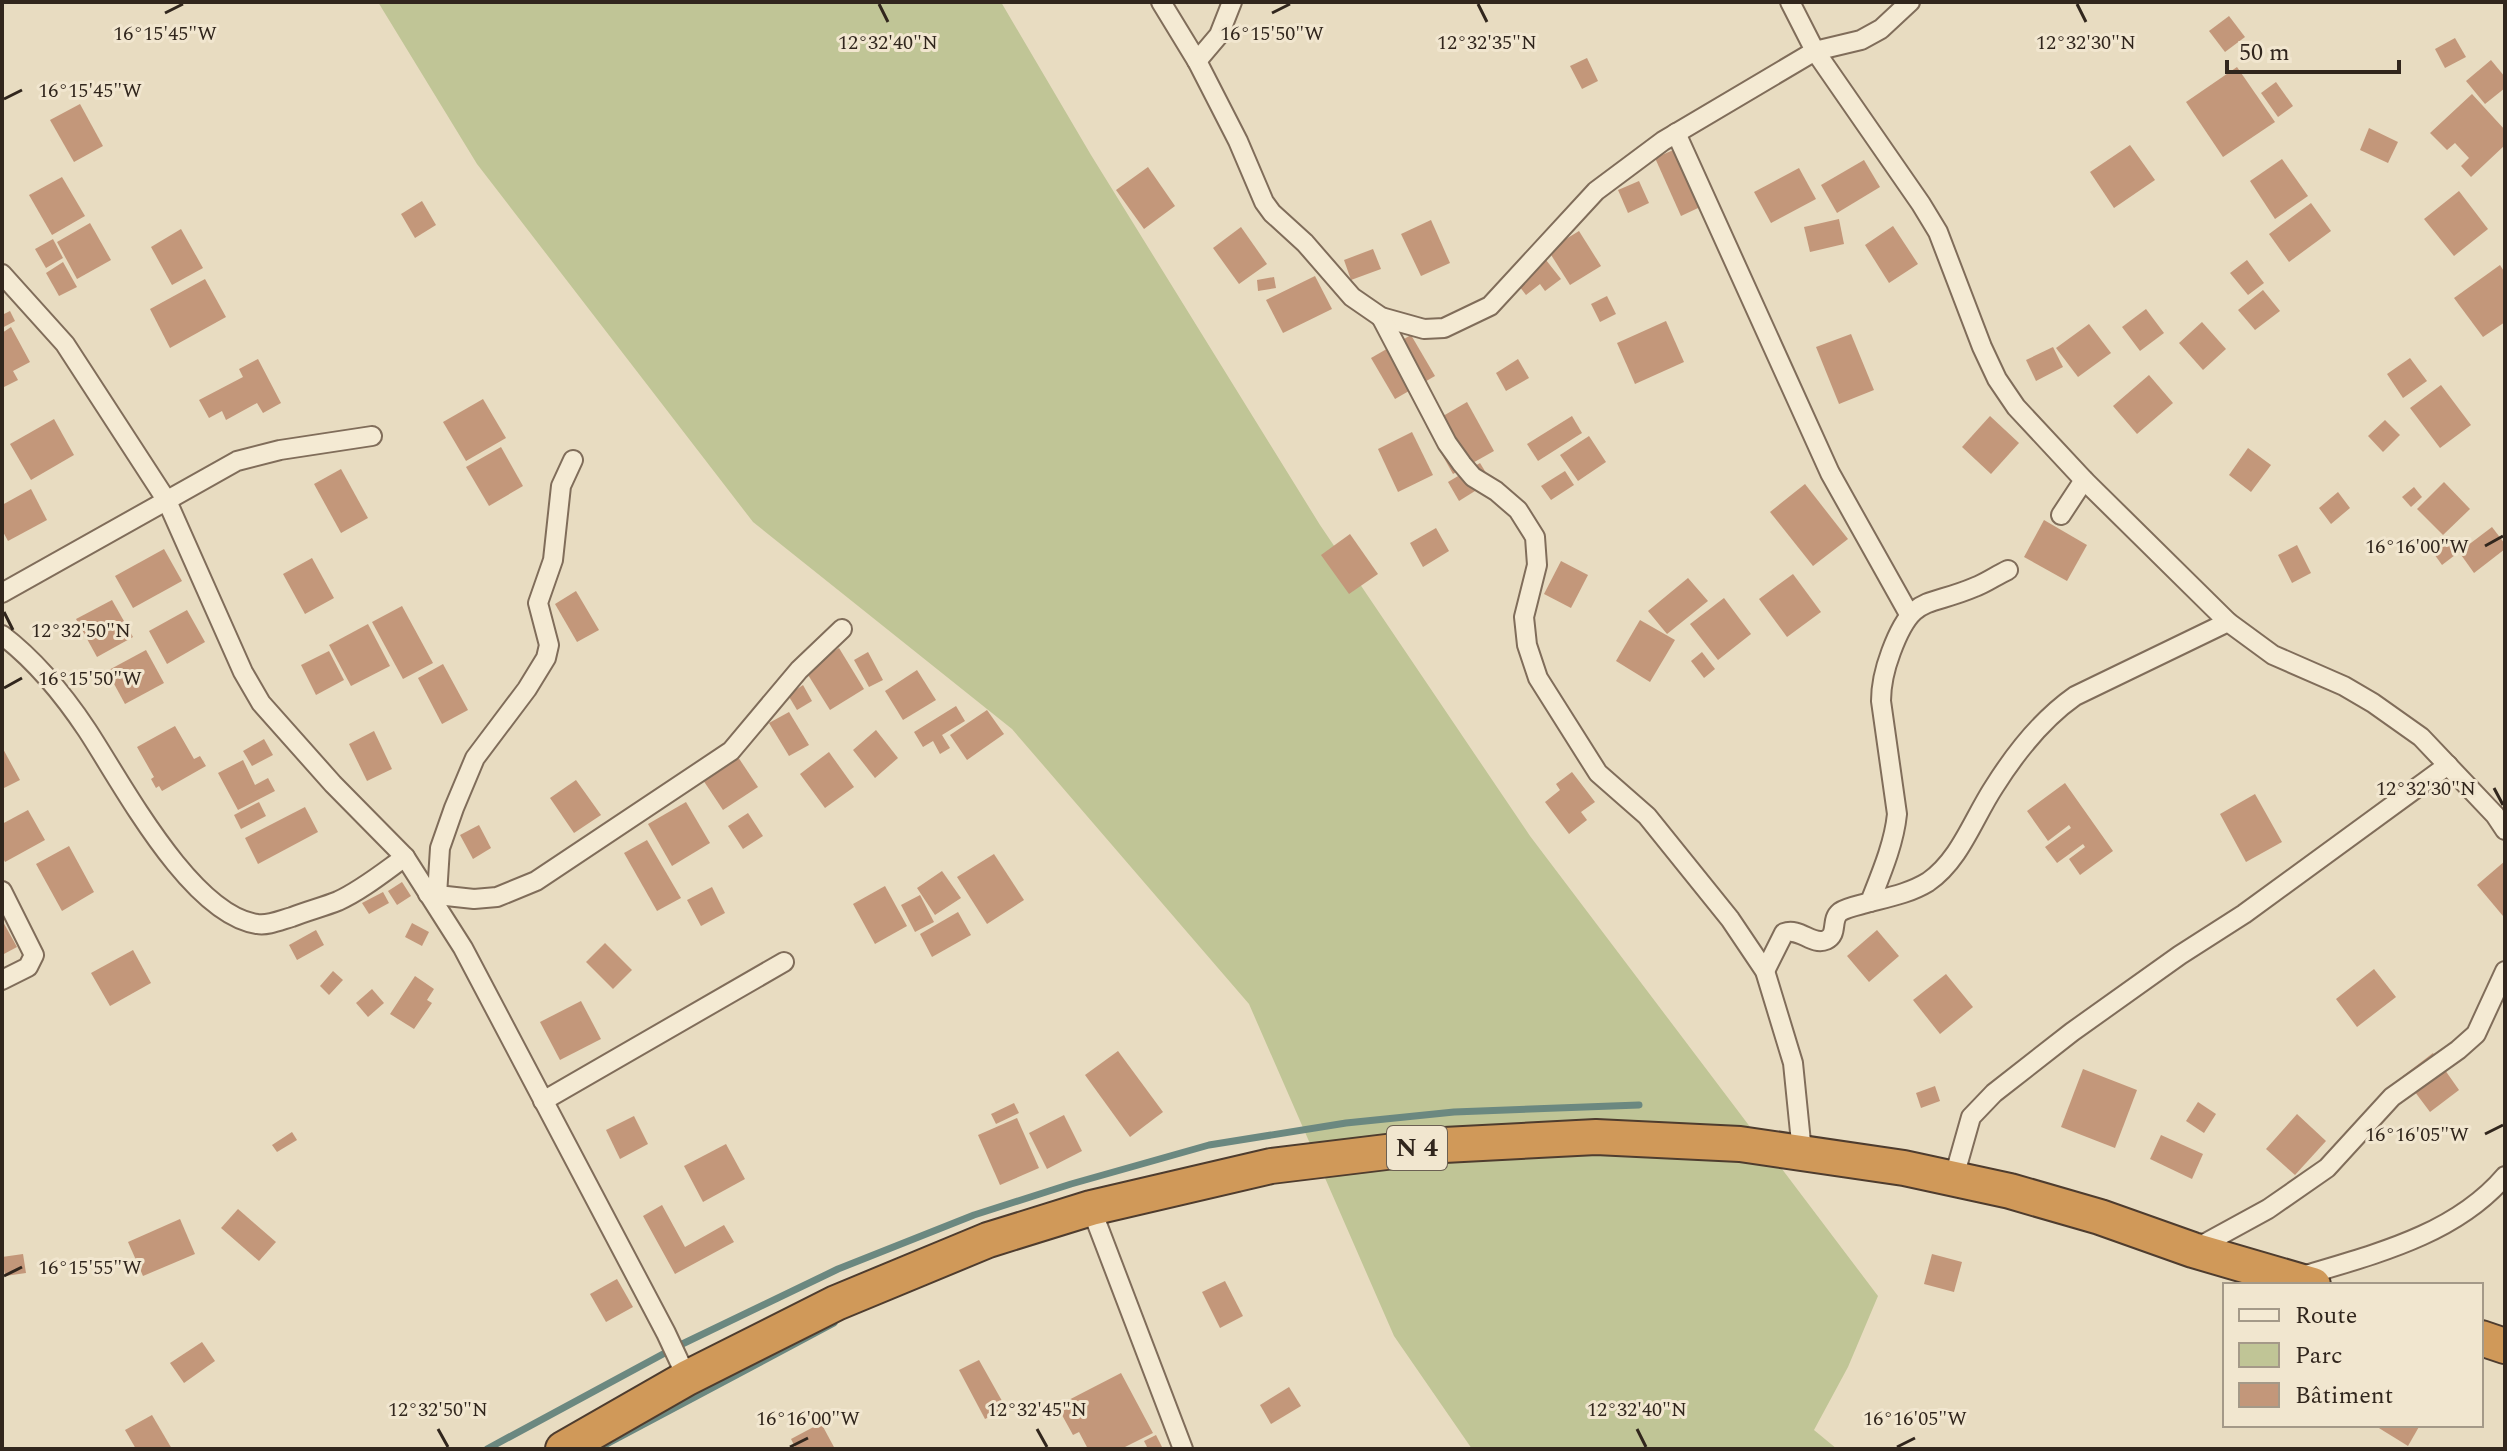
<svg xmlns="http://www.w3.org/2000/svg" width="2507" height="1451" font-family="Spectral,serif">
<style>
.green{fill:#c0c596}
.lines{fill:none;stroke-linecap:round;stroke-linejoin:round}
.stream{stroke:#6b8880;stroke-width:7}
.building{fill:#c3977a}
.street-casing{stroke:#806d5a;stroke-width:22}
.highway-casing{stroke:#4e3c2e;stroke-width:38}
.street{stroke:#f4ead3;stroke-width:18}
.highway{stroke:#d09959;stroke-width:34}
.ticks{fill:none;stroke:#31261d;stroke-width:3}
.labels{text-anchor:middle;dominant-baseline:central;stroke-width:6;stroke-linejoin:round;paint-order:stroke}
.shield{fill:#f1e6cf;stroke:#6b6052;stroke-width:2}
.shield-label{font-size:26px;font-weight:bold;fill:#31261d}
.ticks-label{font-size:20px;text-anchor:middle;fill:#31261d;stroke:#f1e6cf;stroke-width:6;stroke-linejoin:round;paint-order:stroke}
</style>
<rect width="100%" height="100%" fill="#e8dcc1"/>
<polygon class="green" points="378,2 1001,2 1091,155 1320,525 1530,836 1878,1296 1848,1367 1814,1430 1837,1449 1472,1449 1394,1336 1249,1004 1012,729 753,522 477,164"/>
<g class="lines">
<g class="stream">
<polyline points="487,1449 676,1347 838,1269 974,1215 1071,1184 1209,1145 1346,1123 1454,1112 1639,1105"/>
<polyline points="597,1449 834,1323"/>
</g>
</g>
<g class="building">
<polygon points="2229,16 2245,37 2225,52 2209,31"/>
<polygon points="2455,38 2466,57 2445,68 2435,49"/>
<polygon points="1587,58 1598,81 1582,89 1570,66"/>
<polygon points="2491,60 2505,77 2505,88 2485,104 2466,81"/>
<polygon points="2237,67 2275,122 2223,157 2186,102"/>
<polygon points="2276,82 2293,106 2278,117 2261,93"/>
<polygon points="2472,94 2505,130 2505,145 2471,177 2461,166 2469,158 2455,143 2447,150 2430,133"/>
<polygon points="80,104 103,146 74,162 50,120"/>
<polygon points="2369,128 2398,142 2388,163 2360,150"/>
<polygon points="1687,144 1713,201 1681,216 1655,158"/>
<polygon points="2130,145 2155,180 2114,208 2090,172"/>
<polygon points="2282,159 2308,196 2275,219 2250,181"/>
<polygon points="1864,160 1880,187 1837,213 1821,185"/>
<polygon points="1148,167 1175,206 1144,229 1116,190"/>
<polygon points="1799,168 1816,199 1771,223 1754,192"/>
<polygon points="62,177 85,216 52,235 29,195"/>
<polygon points="1639,181 1649,203 1628,213 1618,190"/>
<polygon points="2459,191 2488,229 2454,256 2424,219"/>
<polygon points="422,201 436,225 415,238 401,214"/>
<polygon points="2311,203 2331,231 2289,262 2269,234"/>
<polygon points="1839,219 1844,244 1810,252 1804,227"/>
<polygon points="1431,220 1450,263 1421,276 1401,234"/>
<polygon points="90,223 111,260 77,279 57,242"/>
<polygon points="1893,226 1918,264 1889,283 1865,245"/>
<polygon points="1241,227 1267,264 1239,284 1213,248"/>
<polygon points="181,229 203,268 172,285 151,247"/>
<polygon points="1579,231 1601,266 1570,285 1548,250"/>
<polygon points="53,239 63,258 46,268 35,249"/>
<polygon points="1373,249 1381,269 1351,280 1344,260"/>
<polygon points="1546,260 1561,279 1545,291 1540,284 1526,295 1516,282"/>
<polygon points="2247,260 2264,283 2248,295 2230,273"/>
<polygon points="63,262 77,287 59,296 46,273"/>
<polygon points="2500,265 2505,273 2505,322 2483,337 2454,298"/>
<polygon points="1315,276 1332,309 1283,333 1266,300"/>
<polygon points="1274,277 1276,288 1258,291 1257,280"/>
<polygon points="205,279 226,317 170,348 150,309"/>
<polygon points="2263,290 2280,311 2255,330 2238,310"/>
<polygon points="1607,296 1616,314 1600,322 1591,304"/>
<polygon points="2146,309 2164,333 2140,351 2122,327"/>
<polygon points="10,311 15,321 2,328 2,315"/>
<polygon points="1666,321 1684,362 1635,384 1617,343"/>
<polygon points="2202,322 2226,349 2203,370 2179,343"/>
<polygon points="2089,324 2111,353 2078,377 2056,348"/>
<polygon points="11,327 30,362 13,371 18,380 2,388 2,333"/>
<polygon points="1851,334 1874,390 1839,404 1816,347"/>
<polygon points="1411,335 1435,376 1395,399 1371,358"/>
<polygon points="2053,347 2063,367 2036,381 2026,360"/>
<polygon points="2410,358 2427,381 2403,398 2387,374"/>
<polygon points="258,359 281,403 263,413 257,403 226,420 222,411 209,418 199,400 243,377 239,369"/>
<polygon points="1518,359 1529,378 1506,391 1496,373"/>
<polygon points="2149,375 2173,403 2137,434 2113,406"/>
<polygon points="2441,385 2471,425 2440,448 2410,408"/>
<polygon points="483,399 506,438 466,461 443,422"/>
<polygon points="1467,402 1494,451 1453,474 1426,426"/>
<polygon points="1572,416 1582,433 1538,461 1527,444"/>
<polygon points="1990,416 2019,443 1991,474 1962,447"/>
<polygon points="54,419 74,455 31,480 10,444"/>
<polygon points="2385,420 2400,435 2383,452 2368,436"/>
<polygon points="1412,432 1433,475 1398,492 1378,449"/>
<polygon points="1589,436 1606,462 1578,481 1560,455"/>
<polygon points="501,447 523,486 489,506 466,467"/>
<polygon points="2248,448 2271,465 2251,492 2229,475"/>
<polygon points="1480,463 1491,481 1459,501 1448,482"/>
<polygon points="341,469 368,518 341,533 314,484"/>
<polygon points="1565,471 1574,485 1551,500 1541,486"/>
<polygon points="2444,482 2470,509 2443,535 2417,509"/>
<polygon points="1805,484 1848,539 1813,566 1770,512"/>
<polygon points="2414,487 2422,497 2411,507 2402,497"/>
<polygon points="31,489 47,520 8,541 2,530 2,505"/>
<polygon points="2338,492 2350,508 2331,524 2319,508"/>
<polygon points="2044,520 2087,545 2067,581 2024,557"/>
<polygon points="2492,527 2505,544 2505,549 2474,573 2459,552"/>
<polygon points="1436,528 1449,551 1423,567 1410,543"/>
<polygon points="1350,534 1378,574 1349,594 1321,555"/>
<polygon points="2449,539 2459,552 2442,565 2432,551"/>
<polygon points="2297,545 2311,573 2292,583 2278,555"/>
<polygon points="164,549 182,581 133,608 115,576"/>
<polygon points="312,558 334,598 305,614 283,574"/>
<polygon points="1561,561 1588,575 1571,608 1544,594"/>
<polygon points="1793,574 1821,612 1787,637 1759,599"/>
<polygon points="1688,578 1708,601 1667,634 1648,611"/>
<polygon points="576,591 599,630 577,642 555,604"/>
<polygon points="1724,598 1751,634 1718,660 1690,624"/>
<polygon points="112,600 133,637 97,657 76,619"/>
<polygon points="402,606 433,663 403,679 372,622"/>
<polygon points="187,610 205,642 167,664 149,631"/>
<polygon points="1640,620 1675,640 1650,682 1616,661"/>
<polygon points="368,624 390,666 351,686 329,645"/>
<polygon points="839,648 864,689 830,710 805,670"/>
<polygon points="146,650 164,683 125,704 107,671"/>
<polygon points="329,651 344,680 316,695 301,665"/>
<polygon points="868,652 883,680 869,687 854,660"/>
<polygon points="1702,652 1715,669 1704,678 1691,661"/>
<polygon points="443,664 468,710 442,724 418,678"/>
<polygon points="917,670 936,700 903,720 885,691"/>
<polygon points="803,685 812,701 797,710 788,695"/>
<polygon points="956,706 965,721 942,735 950,748 940,754 933,741 923,747 914,732"/>
<polygon points="987,710 1004,734 967,760 950,735"/>
<polygon points="789,712 809,745 789,756 769,723"/>
<polygon points="175,726 194,759 200,756 206,766 162,791 159,786 156,788 151,779 154,777 137,747"/>
<polygon points="876,730 898,758 875,778 853,750"/>
<polygon points="374,731 392,769 367,781 349,744"/>
<polygon points="264,739 273,755 252,766 243,751"/>
<polygon points="2,747 20,780 2,789"/>
<polygon points="829,752 854,787 825,808 800,774"/>
<polygon points="738,757 758,787 723,810 703,780"/>
<polygon points="243,760 255,785 268,778 275,791 238,810 218,773"/>
<polygon points="1572,772 1595,802 1581,812 1587,820 1569,834 1545,802 1560,790 1556,784"/>
<polygon points="576,780 601,815 574,833 550,798"/>
<polygon points="2065,783 2113,851 2080,875 2069,859 2085,847 2083,844 2057,863 2045,847 2071,828 2069,825 2048,841 2027,811"/>
<polygon points="2255,794 2282,842 2246,862 2220,814"/>
<polygon points="259,802 266,816 241,829 234,815"/>
<polygon points="686,802 710,843 672,866 648,824"/>
<polygon points="305,807 318,832 258,864 245,838"/>
<polygon points="28,810 45,840 5,862 2,856 2,824"/>
<polygon points="748,813 763,836 743,849 728,826"/>
<polygon points="479,825 491,848 473,859 460,835"/>
<polygon points="647,840 681,898 657,911 624,853"/>
<polygon points="69,846 94,892 62,911 36,864"/>
<polygon points="994,854 1024,900 987,924 957,877"/>
<polygon points="2505,861 2505,915 2503,916 2477,885"/>
<polygon points="942,871 961,898 935,915 917,888"/>
<polygon points="402,882 411,896 397,905 388,891"/>
<polygon points="885,886 907,926 875,944 853,904"/>
<polygon points="712,887 725,913 701,926 687,900"/>
<polygon points="383,892 389,903 369,914 362,903"/>
<polygon points="920,895 934,922 915,932 901,905"/>
<polygon points="958,912 971,935 932,957 920,934"/>
<polygon points="2,920 17,947 2,955"/>
<polygon points="412,923 429,932 422,946 405,937"/>
<polygon points="316,930 324,945 297,960 289,945"/>
<polygon points="1877,930 1899,956 1869,982 1847,956"/>
<polygon points="605,943 632,970 613,989 586,962"/>
<polygon points="133,950 151,983 110,1006 91,973"/>
<polygon points="2374,969 2396,997 2357,1027 2336,999"/>
<polygon points="333,971 343,980 329,995 320,986"/>
<polygon points="1946,974 1973,1007 1940,1034 1913,1000"/>
<polygon points="415,976 434,989 427,1000 432,1003 414,1029 390,1014"/>
<polygon points="372,989 384,1003 368,1017 356,1003"/>
<polygon points="581,1001 601,1039 560,1060 540,1022"/>
<polygon points="1118,1051 1163,1112 1130,1137 1085,1075"/>
<polygon points="2433,1053 2459,1090 2430,1112 2403,1076"/>
<polygon points="2083,1069 2137,1090 2115,1148 2061,1127"/>
<polygon points="1935,1086 1940,1101 1921,1108 1916,1093"/>
<polygon points="2198,1102 2216,1114 2204,1133 2186,1121"/>
<polygon points="1014,1103 1019,1113 996,1124 991,1114"/>
<polygon points="2297,1114 2326,1141 2295,1175 2266,1149"/>
<polygon points="1064,1115 1082,1151 1047,1169 1029,1133"/>
<polygon points="634,1116 648,1144 620,1159 606,1130"/>
<polygon points="1017,1118 1039,1168 1000,1185 978,1135"/>
<polygon points="292,1132 297,1140 277,1152 272,1145"/>
<polygon points="2161,1135 2203,1154 2192,1179 2150,1159"/>
<polygon points="726,1144 745,1179 703,1202 684,1166"/>
<polygon points="662,1205 685,1247 724,1225 734,1242 675,1274 643,1216"/>
<polygon points="238,1209 276,1242 259,1261 221,1228"/>
<polygon points="180,1219 195,1254 143,1276 128,1242"/>
<polygon points="23,1254 26,1273 5,1276 2,1257"/>
<polygon points="1932,1254 1962,1262 1954,1292 1924,1284"/>
<polygon points="617,1279 633,1307 606,1322 590,1294"/>
<polygon points="1225,1281 1243,1316 1220,1328 1202,1292"/>
<polygon points="202,1342 215,1361 184,1383 170,1363"/>
<polygon points="979,1360 1006,1408 985,1419 959,1370"/>
<polygon points="1121,1373 1153,1433 1121,1449 1088,1449 1079,1432 1073,1435 1057,1406"/>
<polygon points="1289,1387 1301,1406 1271,1424 1260,1405"/>
<polygon points="152,1415 172,1449 136,1449 125,1430"/>
<polygon points="821,1423 835,1449 796,1449 791,1439"/>
<polygon points="2374,1425 2420,1425 2408,1446"/>
<polygon points="1156,1435 1163,1449 1148,1449 1144,1441"/>
</g>
<g class="lines">
<g class="street-casing">
<g id="street">
<polyline points="1161,2 1197,61 1238,141 1264,202 1272,213 1305,243 1352,297 1381,317 1424,329 1444,328 1490,306 1596,191 1663,141 1815,51 1861,40 1881,29 1910,2"/>
<polyline points="1790,2 1815,51 1921,204 1938,232 1982,347 1997,379 2016,407 2084,480 2228,622 2273,655 2344,686 2373,703 2421,737 2495,815 2505,830"/>
<polyline points="1197,61 1219,35 1232,2"/>
<polyline points="1676,133 1830,473 1909,614"/>
<polyline points="2,274 65,344 167,501 243,672 261,703 333,784 405,857 463,948 666,1333 687,1378"/>
<polyline points="1381,317 1447,443 1462,464 1473,477 1496,491 1518,510 1535,537 1537,565 1524,617 1527,645 1538,678 1598,773 1647,816 1730,919 1765,971 1793,1063 1802,1152"/>
<polyline points="2061,515 2084,480"/>
<polyline points="2,593 237,461 280,450 372,436"/>
<path d="M2 635C36 661 63 694 87 730 122 783 190 914 257 924 268 926 281 920 292 917 307 911 323 907 338 901 362 890 384 872 405 857"/>
<polyline points="2,891 34,955 28,967 2,980"/>
<polyline points="428,894 474,899 497,897 536,881 731,751 799,670 842,629"/>
<polyline points="437,895 440,848 454,808 475,758 527,689 546,658 549,645 538,603 553,560 561,486 573,460"/>
<path d="M1870 902C1890 897 1910 893 1928 882 1960 860 1973 819 1994 787 2016 752 2041 720 2075 696L2228 622"/>
<path d="M1765 971 1784 933C1800 927 1812 946 1826 940 1839 934 1830 920 1840 912 1847 907 1861 905 1870 902 1881 874 1894 844 1897 814L1881 701C1881 683 1885 668 1891 652 1913 593 1926 608 1975 587 1986 583 1997 575 2008 570"/>
<polyline points="543,1101 784,962"/>
<polyline points="1954,1177 1971,1117 1994,1093 2072,1032 2180,955 2244,914 2448,765"/>
<polyline points="1091,1208 1183,1449"/>
<polyline points="2193,1250 2268,1209 2327,1168 2392,1097 2458,1050 2476,1034 2505,971"/>
<path d="M2299 1277C2371 1255 2454 1236 2505 1176"/>
</g>
</g>
<g class="highway-casing">
<g id="highway">
<polyline points="2481,1338 2505,1346"/>
<polyline points="563,1449 687,1378 836,1303 988,1240 1091,1208 1271,1166 1444,1145 1596,1137 1740,1144 1904,1168 2010,1191 2100,1217 2193,1250 2313,1285"/>
</g>
</g>
<use href="#street" class="street"/>
<use href="#highway" class="highway"/>
</g>
<path class="ticks" d="M879 4 888 22M1478 4 1487 22M2077 4 2086 22M165 13 183 4M1272 13 1290 4M4 99 22 90M2485 546 2503 536M4 612 13 630M4 688 22 678M2494 788 2503 805M2485 1134 2503 1125M4 1276 22 1267M438 1429 448 1447M1037 1429 1047 1447M1637 1429 1646 1447M790 1447 808 1438M1897 1447 1915 1438"/>
<g class="labels">
<rect class="shield" x="1387" y="1126" width="60" height="44" rx="6"/>
<g class="shield-label">
<text x="1417" y="1148">N 4</text>
</g>
</g>
<g class="ticks-label">
<text x="1272" y="40">16°15'50"W</text>
<text x="165" y="40">16°15'45"W</text>
<text x="888" y="49">12°32'40"N</text>
<text x="1487" y="49">12°32'35"N</text>
<text x="2086" y="49">12°32'30"N</text>
<text x="90" y="97">16°15'45"W</text>
<text x="2417" y="553">16°16'00"W</text>
<text x="81" y="637">12°32'50"N</text>
<text x="90" y="685">16°15'50"W</text>
<text x="2426" y="795">12°32'30"N</text>
<text x="2417" y="1141">16°16'05"W</text>
<text x="90" y="1274">16°15'55"W</text>
<text x="438" y="1416">12°32'50"N</text>
<text x="1037" y="1416">12°32'45"N</text>
<text x="1637" y="1416">12°32'40"N</text>
<text x="808" y="1425">16°16'00"W</text>
<text x="1915" y="1425">16°16'05"W</text>
</g>
<rect width="2507" height="1451" fill="none" stroke="#31261d" stroke-width="8"/>
<rect x="2223" y="1283" width="260" height="144" fill="#f1e6cf" stroke="#a49988" stroke-width="2"/>
<rect x="2239" y="1309" width="40" height="12" fill="#f4ead3" stroke="#a49988" stroke-width="2"/>
<text x="2295" y="1323" font-size="24" fill="#31261d">Route</text>
<rect x="2239" y="1343" width="40" height="24" fill="#c0c596" stroke="#a49988" stroke-width="2"/>
<text x="2295" y="1363" font-size="24" fill="#31261d">Parc</text>
<rect x="2239" y="1383" width="40" height="24" fill="#c3977a" stroke="#a49988" stroke-width="2"/>
<text x="2295" y="1403" font-size="24" fill="#31261d">Bâtiment</text>
<path d="M2227 60v12h172v-12" fill="none" stroke="#31261d" stroke-width="4"/>
<text x="2239" y="60" font-size="24" fill="#31261d" stroke="#f1e6cf" stroke-width="6" paint-order="stroke">50 m</text>
</svg>
